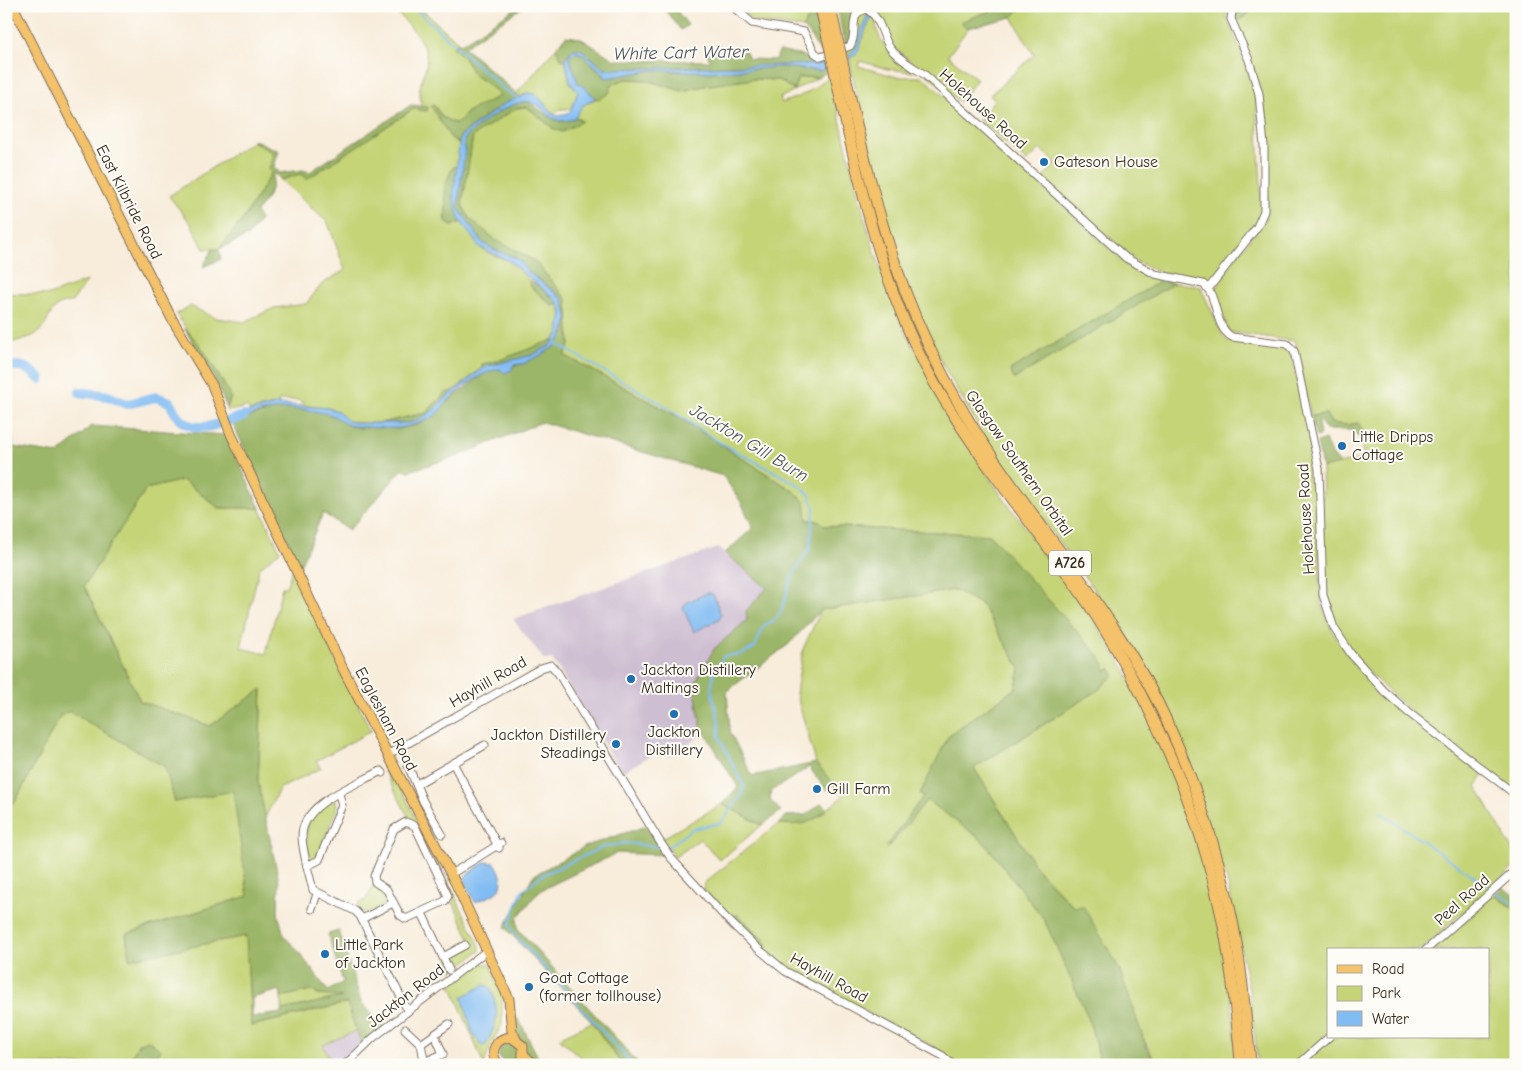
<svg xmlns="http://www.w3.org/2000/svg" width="1522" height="1071" font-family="'Comic Neue',sans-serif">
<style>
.industrial{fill:#cebed1}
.green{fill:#c4d477;stroke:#807f4a}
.forest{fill:#9bb668;stroke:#6b7043;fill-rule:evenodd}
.water{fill:#81bcf3;stroke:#5e7388}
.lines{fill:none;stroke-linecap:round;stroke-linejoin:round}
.stream{stroke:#81bcf3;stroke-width:2}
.river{stroke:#81bcf3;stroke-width:10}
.minor-casing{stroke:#7d6e60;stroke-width:9}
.major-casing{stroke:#7d6e60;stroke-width:11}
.highway-casing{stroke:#7d6e60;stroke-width:12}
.minor{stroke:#fff;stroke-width:7}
.major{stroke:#f3c26a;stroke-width:9}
.highway{stroke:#f3c26a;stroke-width:10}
.highway-bridge-casing{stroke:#7d6e60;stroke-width:12;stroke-linecap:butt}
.highway-bridge{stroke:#f3c26a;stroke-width:10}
.poi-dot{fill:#1f6fb2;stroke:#fdfcf7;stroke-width:2}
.labels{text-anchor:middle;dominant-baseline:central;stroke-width:4;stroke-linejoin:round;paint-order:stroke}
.shield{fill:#fdfcf7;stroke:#75695f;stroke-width:1}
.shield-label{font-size:15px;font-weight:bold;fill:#3b2a1e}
.street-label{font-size:16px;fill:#3b2a1e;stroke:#fdfcf7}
.poi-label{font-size:16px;fill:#3b2a1e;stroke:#fdfcf7;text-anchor:start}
.water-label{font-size:18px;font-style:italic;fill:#50565e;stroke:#fdfcf7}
</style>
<rect width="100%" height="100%" fill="#fdfcf7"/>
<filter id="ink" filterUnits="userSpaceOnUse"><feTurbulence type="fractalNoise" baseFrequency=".02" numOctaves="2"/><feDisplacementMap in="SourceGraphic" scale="10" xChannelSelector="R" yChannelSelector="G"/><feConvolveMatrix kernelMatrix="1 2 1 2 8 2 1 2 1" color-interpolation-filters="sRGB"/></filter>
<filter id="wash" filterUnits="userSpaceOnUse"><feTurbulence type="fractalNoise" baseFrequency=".0096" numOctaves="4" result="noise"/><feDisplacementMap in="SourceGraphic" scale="20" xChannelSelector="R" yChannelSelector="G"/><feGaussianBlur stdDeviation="1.12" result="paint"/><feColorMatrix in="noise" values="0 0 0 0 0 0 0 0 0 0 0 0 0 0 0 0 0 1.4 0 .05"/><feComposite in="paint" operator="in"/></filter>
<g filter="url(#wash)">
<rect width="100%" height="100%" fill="#f8ecda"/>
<g class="industrial">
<polygon points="718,548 767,588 747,611 747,620 714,649 694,685 701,726 705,733 669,757 663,748 621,773 558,668 552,659 544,660 513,619"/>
<polygon points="356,1031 361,1044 352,1053 354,1065 323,1065 332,1063 323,1045"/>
</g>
<g class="green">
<path d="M389 6H418L459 43 453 47 466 60 473 74 498 92 500 96 467 112 459 122 453 123 442 117 434 105 450 137 461 145 459 166 453 167 445 185 446 221 452 226 461 222 486 252 509 261 529 280 531 287 553 306 558 304C564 314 562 329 555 339L503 359 483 364 482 368 453 391 445 393 426 413 380 423 367 424 348 421 338 411 328 408 307 406 298 400H279L278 404 250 411 247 407 228 411 227 408 231 397 214 367 176 314 190 306 216 318 244 322 274 308 306 304 322 284 345 270 328 223 281 180 300 174 307 179 413 109 422 107C417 85 421 86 426 66 432 45 403 18 389 6Z"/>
<polygon points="736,6 816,6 819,18 806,21 803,28 755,22"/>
<path d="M836 6H1003L961 22 968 28 948 56 977 79 960 102 892 46 878 16C869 39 899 59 914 72L887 69 860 61 858 66 897 77H923L1125 263 1161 281 1010 370 1014 379 1174 283 1200 286 1223 336 1228 341 1288 348 1293 360 1315 466 1321 604C1347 682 1421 727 1484 775L1476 786 1516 856V865L1421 950H1328V1033L1293 1065H1258L1251 1000 1227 880 1146 672 1120 625 993 451 944 367 920 316 903 275 877 191 844 34 842 35Z"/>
<polygon points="1023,6 1233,6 1226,15 1246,64 1256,98 1262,206 1258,220 1229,254 1213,280 1164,274 1137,262 1043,178 1056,163 1040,149 1027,162 979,120 994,100 990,95 1034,55 1012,17"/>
<path d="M1259 6H1516V791C1461 750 1344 674 1329 605 1320 566 1324 510 1322 468L1364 458 1360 439 1365 434 1358 423 1347 425 1331 423 1326 414 1311 416 1295 341 1229 332 1213 293 1237 255 1265 221 1268 208 1266 117 1258 80 1233 21 1241 19Z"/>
<polygon points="556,48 562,60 565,59 570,82 578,91 572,109 561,109 553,114 536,94 527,93 520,97 516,94"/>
<path d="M830 76C849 158 866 240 899 317 906 335 917 353 927 370 949 412 971 453 999 492 1039 549 1087 604 1122 665 1174 758 1210 862 1227 967 1232 999 1234 1032 1238 1065H1157L1074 907 1038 870 974 768 1097 691 1114 675 1107 673 990 535 825 526 820 521 807 520 805 502 795 492 675 415 564 355 570 345 567 300 535 261 496 241 470 219 462 205 473 136 516 108 527 107 554 129 581 121 575 117 583 105 609 93 611 85 625 79 646 80 682 91 709 85 754 79 779 80 793 90 798 78 819 77 780 98 782 103 807 93Z"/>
<polygon points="253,141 273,153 269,170 272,172 244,218 219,249 204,249 191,224 169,196"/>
<path d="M87 281 72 302C46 303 53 323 36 334 28 339 16 341 6 344V293L49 295Z"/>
<polygon points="183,480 219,508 260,508 280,551 259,568 241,648 266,654 282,587 286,587 292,570 371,731 316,761 321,768 279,789 265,818 258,782 262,690 210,726 140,701 84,586 146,489"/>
<path d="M955 590 982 605 1020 668 1016 688 949 735 920 794 924 795 888 848 927 799 983 841 1044 919 1088 1017 1099 1056 1104 1065H957L938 1049 793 973 731 920 703 889 704 883 778 824C817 826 815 818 843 796L816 763 796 693 803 649 821 610Z"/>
<polygon points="69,711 165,767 234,791 248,896 126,934 129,958 246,935 251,1026 347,1003 356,1031 323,1045 332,1063 151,1065 161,1050 139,1043 127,1065 8,1065 6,1063 6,796 14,804 60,716"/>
<polygon points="388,763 480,946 480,951 453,971 448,958 469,948 471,941 417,825 409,818 382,767"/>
<path d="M332 800H336L337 808 316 859 311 861C302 829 305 818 332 800Z"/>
<polygon points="722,804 762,825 720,860 700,839 675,857 661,839"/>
<polygon points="373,886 384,891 388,902 366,914 358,906 360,902 366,900"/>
<polygon points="1494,895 1516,910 1516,1065 1303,1065 1334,1037 1488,1037 1488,950 1432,950"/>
<polygon points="480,963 490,964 502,996 502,1025 491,1044 484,1065 451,985"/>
<polygon points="311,990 318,995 344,997 282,1010 281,997"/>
<polygon points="592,1022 622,1065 589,1065 559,1038"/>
</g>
<g class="forest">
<path d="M519 6H524L464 47 520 97C497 106 479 121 460 137L461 145 450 137 431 106 434 105 442 117 454 123 459 122 467 112 500 96 498 92 473 74 466 60 453 47 459 43 461 44Z"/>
<polygon points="662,6 673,6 688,25 681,30"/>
<polygon points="839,6 853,7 850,21 851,41 846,45"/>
<polygon points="1003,6 1023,6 1012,17 968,28 960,22"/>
<polygon points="1244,6 1259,6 1241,19 1233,21 1235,13"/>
<path d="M819 18 825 56C813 48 815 36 803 28L806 21Z"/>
<polygon points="566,36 580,38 615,60 710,61 706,51 719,45 727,53 745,51 749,59 776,60 779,51 826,61 827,64 604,69 591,57 573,49 562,60 556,48"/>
<polygon points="575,52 582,54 607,78 653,70 710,72 782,67 821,71 827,67 828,71 819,77 798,78 794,90 779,80 754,79 709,85 682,91 646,80 625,79 611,85 609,93 600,99 595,98 587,89 578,84 569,56"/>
<path d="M524 101C542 106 555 131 575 117L582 121 562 132 554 129 527 107 516 108 473 136 462 205 470 219 496 240 535 261 567 300 570 345 564 355 675 415 795 492 805 502 807 520 820 521 825 526 990 535 1101 658 1107 672 1110 668 1114 675 1097 691 974 768 1038 870 1074 907 1083 906 1119 968 1147 1049 1157 1065H1104L1099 1056 1088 1017 1044 919 983 841 927 800 887 849 886 847 924 795 920 794 949 735 1016 688 1020 668 982 605 955 590 821 610 789 644 727 691 730 732 752 776 816 763 834 785 826 790 809 767 771 791 770 800 781 811 762 825 722 804 738 787 701 726 694 685 714 649 747 620 746 611 767 588 725 553 753 528 741 502 723 476 542 422 455 457 409 471 402 470 349 530 323 513 300 566 232 422 280 408 307 409 328 414 338 417 349 426 361 428 386 427 398 429 417 425 438 412 446 403 486 372 523 364 555 346 566 331 565 306 556 292 526 270 518 259 493 249 482 242 458 207 465 152 464 140C476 123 506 107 524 101Z"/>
<path d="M411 105 428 107 427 111 413 109 307 179 300 174 281 180 273 172C274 190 267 199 256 212L260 220 248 236 219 249 221 259 203 267 212 250 219 249 244 218 272 172 269 171 273 153 253 141 255 140 279 151 274 167 280 173 302 170 310 172Z"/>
<polygon points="459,166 453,196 461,222 452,226 446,221 445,185 453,167"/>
<polygon points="529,280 543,289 558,304 553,306 531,287"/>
<polygon points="1161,281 1174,283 1014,379 1010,370"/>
<polygon points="184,328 200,345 214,367 231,397 227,408 215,379"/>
<path d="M555 339C538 361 506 358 482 368V364L503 359Z"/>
<polygon points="453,391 429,414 410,423 380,423 426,413 445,393"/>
<path d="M6 414 12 417 13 447 58 454 92 426 226 435 260 508H219L183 480 146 489 84 586 140 701 210 726 262 689 258 782 279 881 278 913 284 936 294 946 328 991 343 982 328 934 339 931 361 1002 385 1028 361 1044 347 1003 251 1026 246 936 129 959 126 934 248 896 233 791 175 802 165 767 69 711 60 716 14 804 6 796ZM280 990 281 997 311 990 318 995 342 997 282 1010V1013L252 1017V998Z"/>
<polygon points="1326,414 1331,423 1347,425 1358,423 1365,434 1360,439 1352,430 1326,430 1320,421 1318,423 1320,436 1316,437 1311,416"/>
<polygon points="1325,440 1330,452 1340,464 1322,468 1317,442"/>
<path d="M822 803 827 808C810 826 802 825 778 824L786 816 806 815Z"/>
<polygon points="646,826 664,855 617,853 539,891 517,918 518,929 640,1065 622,1065 592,1022 505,927 533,876 586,846"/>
<polygon points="1502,887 1516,896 1516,910 1494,895"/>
<polygon points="737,914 766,941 767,952 731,920"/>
<path d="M515 1018 519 1020 540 1061 545 1059 548 1065H539C526 1055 515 1034 515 1018Z"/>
<polygon points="148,1040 161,1050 151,1065 127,1065 139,1043"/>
<circle cx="509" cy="1054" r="10"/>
</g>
<g class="water">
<path d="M870 12 873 15 866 29 858 52 849 59 848 55C863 45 859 25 870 12Z"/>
<path d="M573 49H581L604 69 827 64V67L821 71 782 67 710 72 653 70 608 78 604 77V74L582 54 575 52 569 57 578 83 587 89 595 98 583 105 574 119C547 127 550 108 530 102 515 98 473 127 464 140L465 152 458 207 482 242 493 249 518 259 526 270 563 299 568 320 562 337 555 346 541 355 523 364 513 365 512 370 505 373 499 369C479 373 460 389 445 404 440 409 436 417 429 419 420 423 411 426 400 428 395 429 352 427 348 425 340 422 337 416 328 414 285 405 273 408 232 422L230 417 278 404 328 408 338 411 348 421 360 423H410L429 414 442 401 484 367 532 355 551 345 559 333 562 311 556 300 509 261 479 247 459 219 453 196 460 137C475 125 490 114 505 103 512 98 522 99 527 93L536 94 553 114 559 116 570 112 578 92 570 82 565 59Z"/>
<polygon points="707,593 713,594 721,615 719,619 694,632 683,608 686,603"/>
<path d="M485 862 495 863C510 887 499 894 475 902L465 883 466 875Z"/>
<path d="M484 985 490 987C500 1012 498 1021 486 1045L482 1046 473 1034 462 997Z"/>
</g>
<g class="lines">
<g class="stream">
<polyline points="412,6 505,90 518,98"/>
<polyline points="555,343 662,404 719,442 797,484 809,494 814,507 810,548 792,576 782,609 775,620 764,625 755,647 742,654 724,656 714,671 711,689 719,722 719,737 744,786 741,796 721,823 692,829 670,846 665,846"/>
<polyline points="1380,812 1491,888"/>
<polyline points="1495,891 1516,905"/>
<polyline points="633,1065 516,936 509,924 522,891 542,875 603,847 626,843 660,847"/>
</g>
<g class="river">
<path d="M6 367C22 364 29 368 40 379"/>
<path d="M80 392 108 396 127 404 156 397 170 402C185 441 214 425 244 416"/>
</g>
</g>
</g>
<g filter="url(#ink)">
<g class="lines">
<g class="minor-casing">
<g id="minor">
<path d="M732 6 752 23 804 32 815 53 821 57 850 46C857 36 851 24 857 13L866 9C881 17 881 34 890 48 899 60 914 67 925 75L1126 258 1155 274 1203 284C1219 296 1213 326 1232 337L1287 344 1294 351 1319 469 1323 595 1334 628 1351 654 1384 691 1409 713 1516 795"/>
<polyline points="1208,289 1257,227 1264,211 1264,146 1259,94 1249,60 1231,19 1232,12 1238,6"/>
<polyline points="389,754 541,668 551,665 558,673 660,842 671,858 725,917 755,946 785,971 943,1056 953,1065"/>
<polyline points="407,763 423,801 442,834"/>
<polyline points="453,763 499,848"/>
<path d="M383 773 381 771C356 785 301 803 302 837 303 855 309 873 313 890L355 911 360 916 408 1011"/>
<polyline points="417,784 485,745"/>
<polygon points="406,822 415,826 448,896 445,901 406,919 400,915 387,890 375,882 374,876 394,829"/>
<polyline points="307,866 319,860 342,805 339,794"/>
<polyline points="451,874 501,843"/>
<polyline points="312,909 317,894"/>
<polyline points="422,913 449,970"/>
<polyline points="362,919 393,903"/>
<polyline points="1426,950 1516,870"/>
<polyline points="443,957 465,945"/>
<polyline points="405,1029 421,1044 425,1065"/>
<polyline points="421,1044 449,1024"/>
<polyline points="424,1062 443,1054 435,1035"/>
<polyline points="345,1065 373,1038 485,952"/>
<polyline points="1298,1065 1329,1037"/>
</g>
</g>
<g class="major-casing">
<g id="major">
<polyline points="13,6 172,319 212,385 231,434 343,669 456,884 509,999 512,1031 516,1039"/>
<polyline points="524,1055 534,1065"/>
<path d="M499 1065C488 1053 495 1038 511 1037L523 1046V1058L519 1065"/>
</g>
</g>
<g class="highway-casing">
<g id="highway">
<polyline points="820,6 830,48"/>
<polyline points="830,6 839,46"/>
<path d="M836 78C858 180 881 284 931 377 976 459 1038 528 1089 605 1151 701 1199 807 1222 919 1232 967 1236 1016 1241 1065"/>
<path d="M846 78C873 200 899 305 965 414 1030 522 1118 612 1170 728 1197 788 1217 850 1231 914 1242 963 1245 1015 1251 1065"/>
</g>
</g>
<use href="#minor" class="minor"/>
<use href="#major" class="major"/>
<use href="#highway" class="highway"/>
<g class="highway-bridge-casing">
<g id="highway-bridge">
<polyline points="839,46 846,78"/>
<polyline points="830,48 836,78"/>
</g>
</g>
<use href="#highway-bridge" class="highway-bridge"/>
</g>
</g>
<g class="poi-dot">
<circle cx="1044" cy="162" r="5"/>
<circle cx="1342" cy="446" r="5"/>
<circle cx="631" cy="679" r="5"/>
<circle cx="674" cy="714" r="5"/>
<circle cx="616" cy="744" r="5"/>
<circle cx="817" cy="789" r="5"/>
<circle cx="325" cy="954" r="5"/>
<circle cx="529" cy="987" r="5"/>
</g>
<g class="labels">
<rect class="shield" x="1049" y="550.5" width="42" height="25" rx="4"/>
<g class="shield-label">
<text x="1070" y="563">A726</text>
</g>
<g class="street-label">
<text transform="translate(983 109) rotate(42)">Holehouse Road</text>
<text transform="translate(129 202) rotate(63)">East Kilbride Road</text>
<text transform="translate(1019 463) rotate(55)">Glasgow Southern Orbital</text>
<text transform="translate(1306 519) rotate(-93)">Holehouse Road</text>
<text transform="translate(488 682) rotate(-30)">Hayhill Road</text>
<text transform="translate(386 719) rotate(62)">Eaglesham Road</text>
<text transform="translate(1462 900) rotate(-42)">Peel Road</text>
<text transform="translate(829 978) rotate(29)">Hayhill Road</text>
<text transform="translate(406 996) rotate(-38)">Jackton Road</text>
</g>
<g class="poi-label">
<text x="1054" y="162">Gateson House</text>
<text x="1352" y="437">Little Dripps<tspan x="1352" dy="18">Cottage</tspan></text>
<text x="641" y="670">Jackton Distillery<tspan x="641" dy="18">Maltings</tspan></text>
<text x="674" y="732" text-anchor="middle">Jackton<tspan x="674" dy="18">Distillery</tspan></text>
<text x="606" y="735" text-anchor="end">Jackton Distillery<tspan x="606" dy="18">Steadings</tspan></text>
<text x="827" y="789">Gill Farm</text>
<text x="335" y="945">Little Park<tspan x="335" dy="18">of Jackton</tspan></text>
<text x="539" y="978">Goat Cottage<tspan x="539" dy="18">(former tollhouse)</tspan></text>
</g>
<g class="water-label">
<text transform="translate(681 53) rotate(-1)">White Cart Water</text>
<text transform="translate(749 443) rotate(31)">Jackton Gill Burn</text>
</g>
</g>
<rect width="1522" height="1071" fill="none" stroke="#fdfcf7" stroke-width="25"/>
<rect x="1327" y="948" width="162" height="90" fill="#fdfcf7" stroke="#afa8a0"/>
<rect x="1337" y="965" width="25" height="8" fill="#f3c26a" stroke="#afa8a0"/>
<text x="1372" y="974" font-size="15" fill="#3b2a1e">Road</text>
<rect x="1337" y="986" width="25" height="15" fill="#c4d477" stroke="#afa8a0"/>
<text x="1372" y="998" font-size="15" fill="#3b2a1e">Park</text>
<rect x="1337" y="1011" width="25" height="15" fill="#81bcf3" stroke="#afa8a0"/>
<text x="1372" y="1024" font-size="15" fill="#3b2a1e">Water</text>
</svg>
